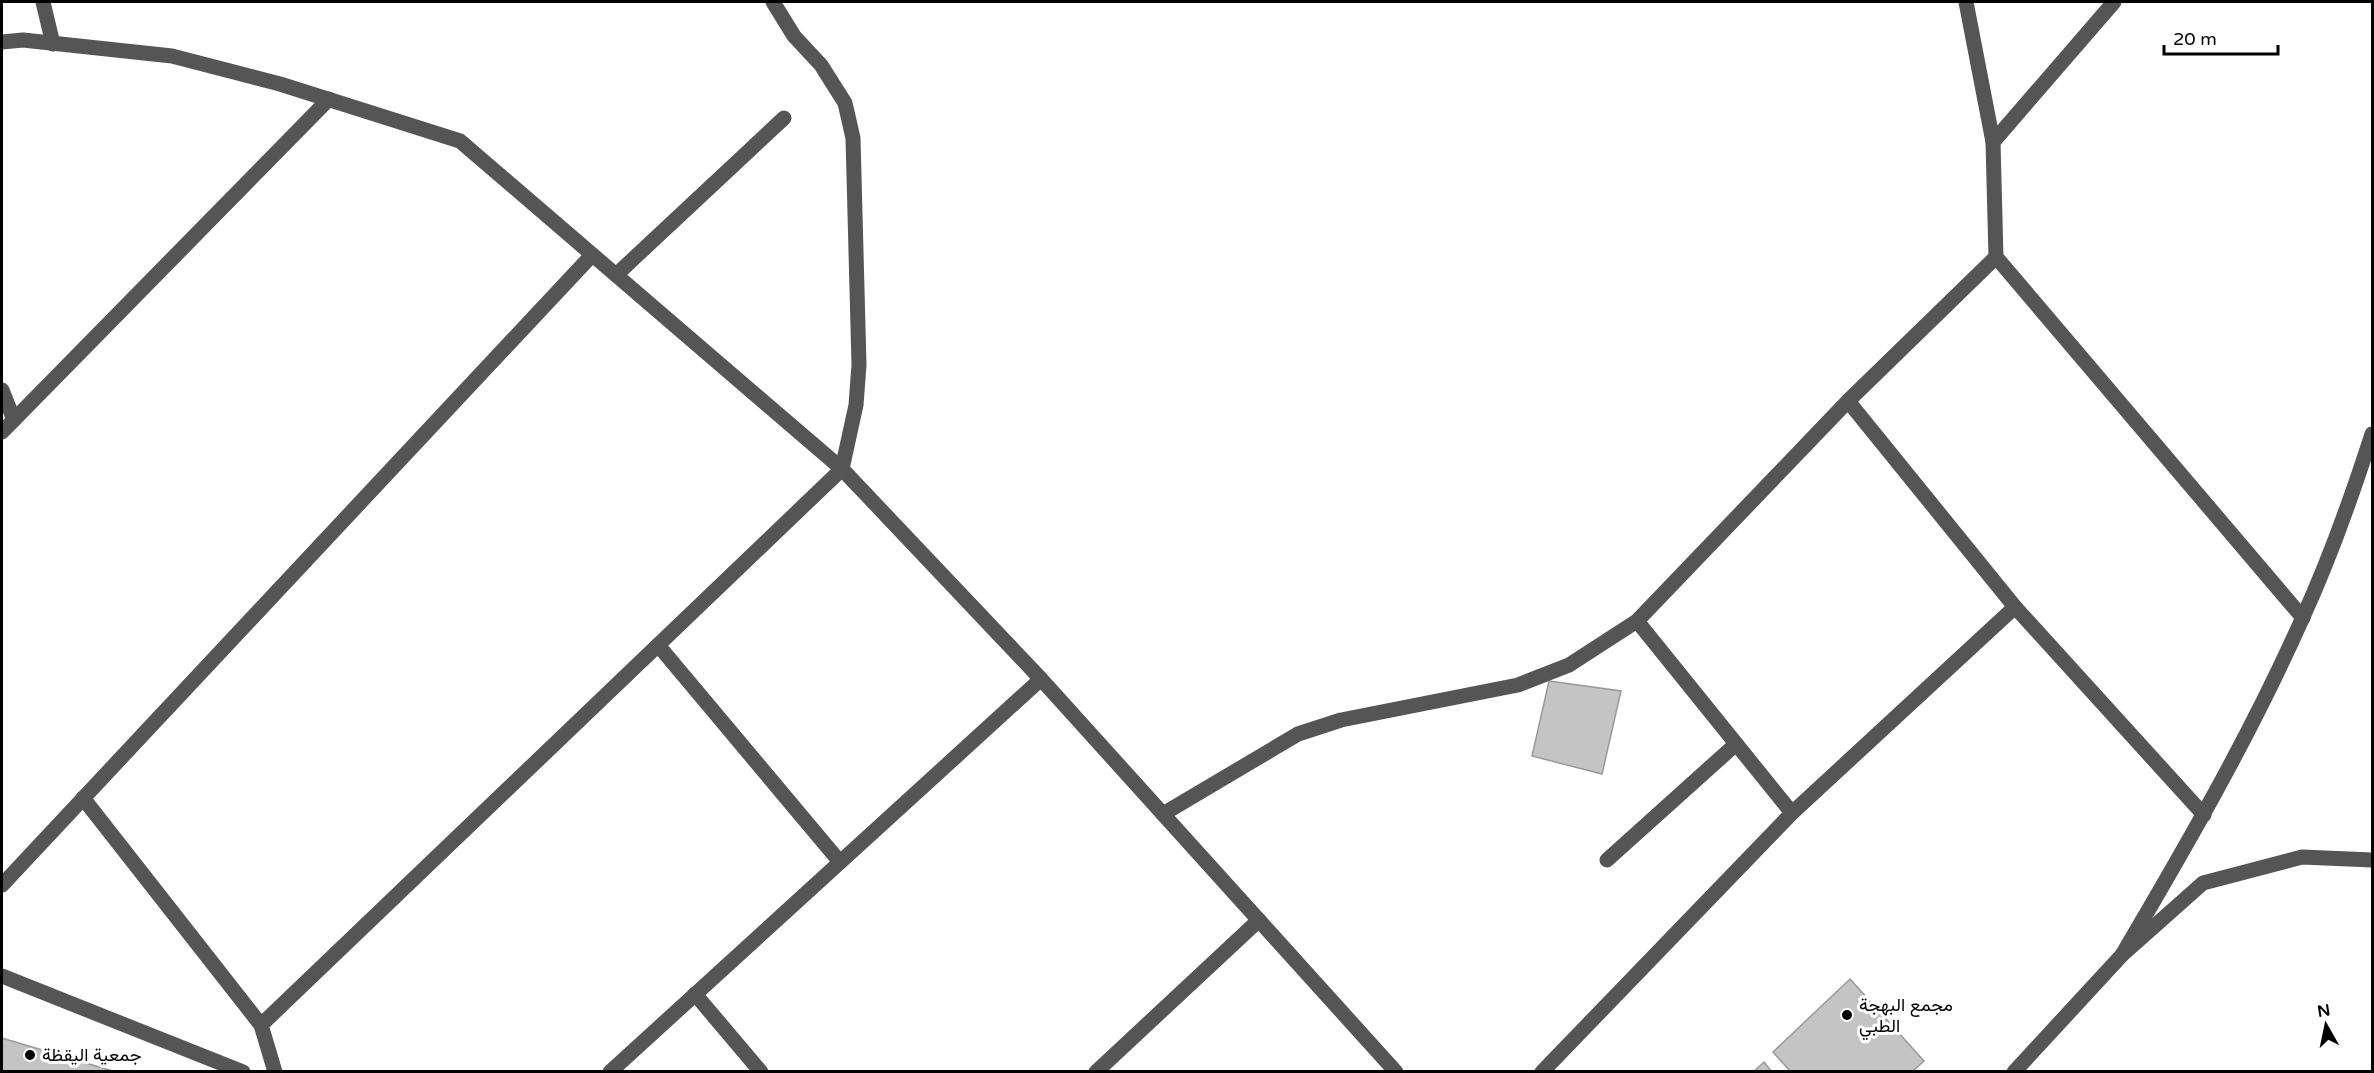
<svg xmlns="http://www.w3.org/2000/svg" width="2374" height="1073" font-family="'Varela Round',Vazirmatn,sans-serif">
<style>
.building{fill:#c4c4c4;stroke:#999;stroke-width:1.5}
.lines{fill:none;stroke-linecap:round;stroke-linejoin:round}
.minor{stroke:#555;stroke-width:15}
.poi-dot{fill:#000;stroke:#fff;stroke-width:2}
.labels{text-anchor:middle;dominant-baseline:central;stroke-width:6;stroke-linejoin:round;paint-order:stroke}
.poi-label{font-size:18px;fill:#000;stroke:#fff;text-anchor:start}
</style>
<rect width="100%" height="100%" fill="#fff"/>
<g class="building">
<polygon points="1549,681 1621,691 1602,774 1532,756"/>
<polygon points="1850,979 1924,1061 1912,1072 1791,1072 1773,1052"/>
<polygon points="2,1038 116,1072 2,1072"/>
<polygon points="1764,1062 1772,1072 1753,1072"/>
</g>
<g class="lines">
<g class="minor">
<polyline points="43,2 53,44"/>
<polyline points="1966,2 1993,142 1996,257 2303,618"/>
<polyline points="2,42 23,40 172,56 280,84 460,141 842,469 1041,679 1396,1072"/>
<polyline points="1993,142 2114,2"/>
<polyline points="616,275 784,118"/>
<polyline points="2,390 14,420"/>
<polyline points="1848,401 2015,607 2204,815"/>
<polyline points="2,432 329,99"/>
<polyline points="1637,621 1792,813"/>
<polyline points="658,645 840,862"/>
<polyline points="83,798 261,1025 275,1072"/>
<polyline points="1163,814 1298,734 1341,720 1518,685 1569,665 1637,621 1848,401 1996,257"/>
<polyline points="1607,860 1736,744"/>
<polyline points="2,885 592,255"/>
<path d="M2122 955C2187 845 2251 734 2303 617 2330 558 2352 496 2372 434"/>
<polyline points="2,976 243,1072"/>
<polyline points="695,994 761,1072"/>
<polyline points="261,1025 842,469 856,405 859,365 853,138 845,103 821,65 794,36 773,2"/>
<polyline points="610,1072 1041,679"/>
<polyline points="1096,1072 1259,920"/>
<polyline points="1542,1072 1792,813 2015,607"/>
<polyline points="2014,1072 2122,955 2203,883 2302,857 2372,860"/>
</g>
</g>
<g class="poi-dot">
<circle cx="1847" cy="1015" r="6"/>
<circle cx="30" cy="1055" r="6"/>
</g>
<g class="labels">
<g class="poi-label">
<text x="1859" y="1005">مجمع البهجة<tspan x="1859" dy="21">الطبي</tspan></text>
<text x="42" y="1055">جمعية اليقظة</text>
</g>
</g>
<rect width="2374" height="1073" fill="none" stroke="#000000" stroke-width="6"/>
<g transform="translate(2326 1025) rotate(351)" stroke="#ffffff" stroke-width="4.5" paint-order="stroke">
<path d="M0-4.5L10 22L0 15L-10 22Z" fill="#000000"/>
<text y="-9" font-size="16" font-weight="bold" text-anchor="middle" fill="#000000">N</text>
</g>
<path d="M2164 45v9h114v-9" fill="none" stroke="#000000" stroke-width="3"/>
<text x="2173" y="45" font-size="18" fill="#000000" stroke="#ffffff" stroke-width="4.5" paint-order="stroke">20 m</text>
</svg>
